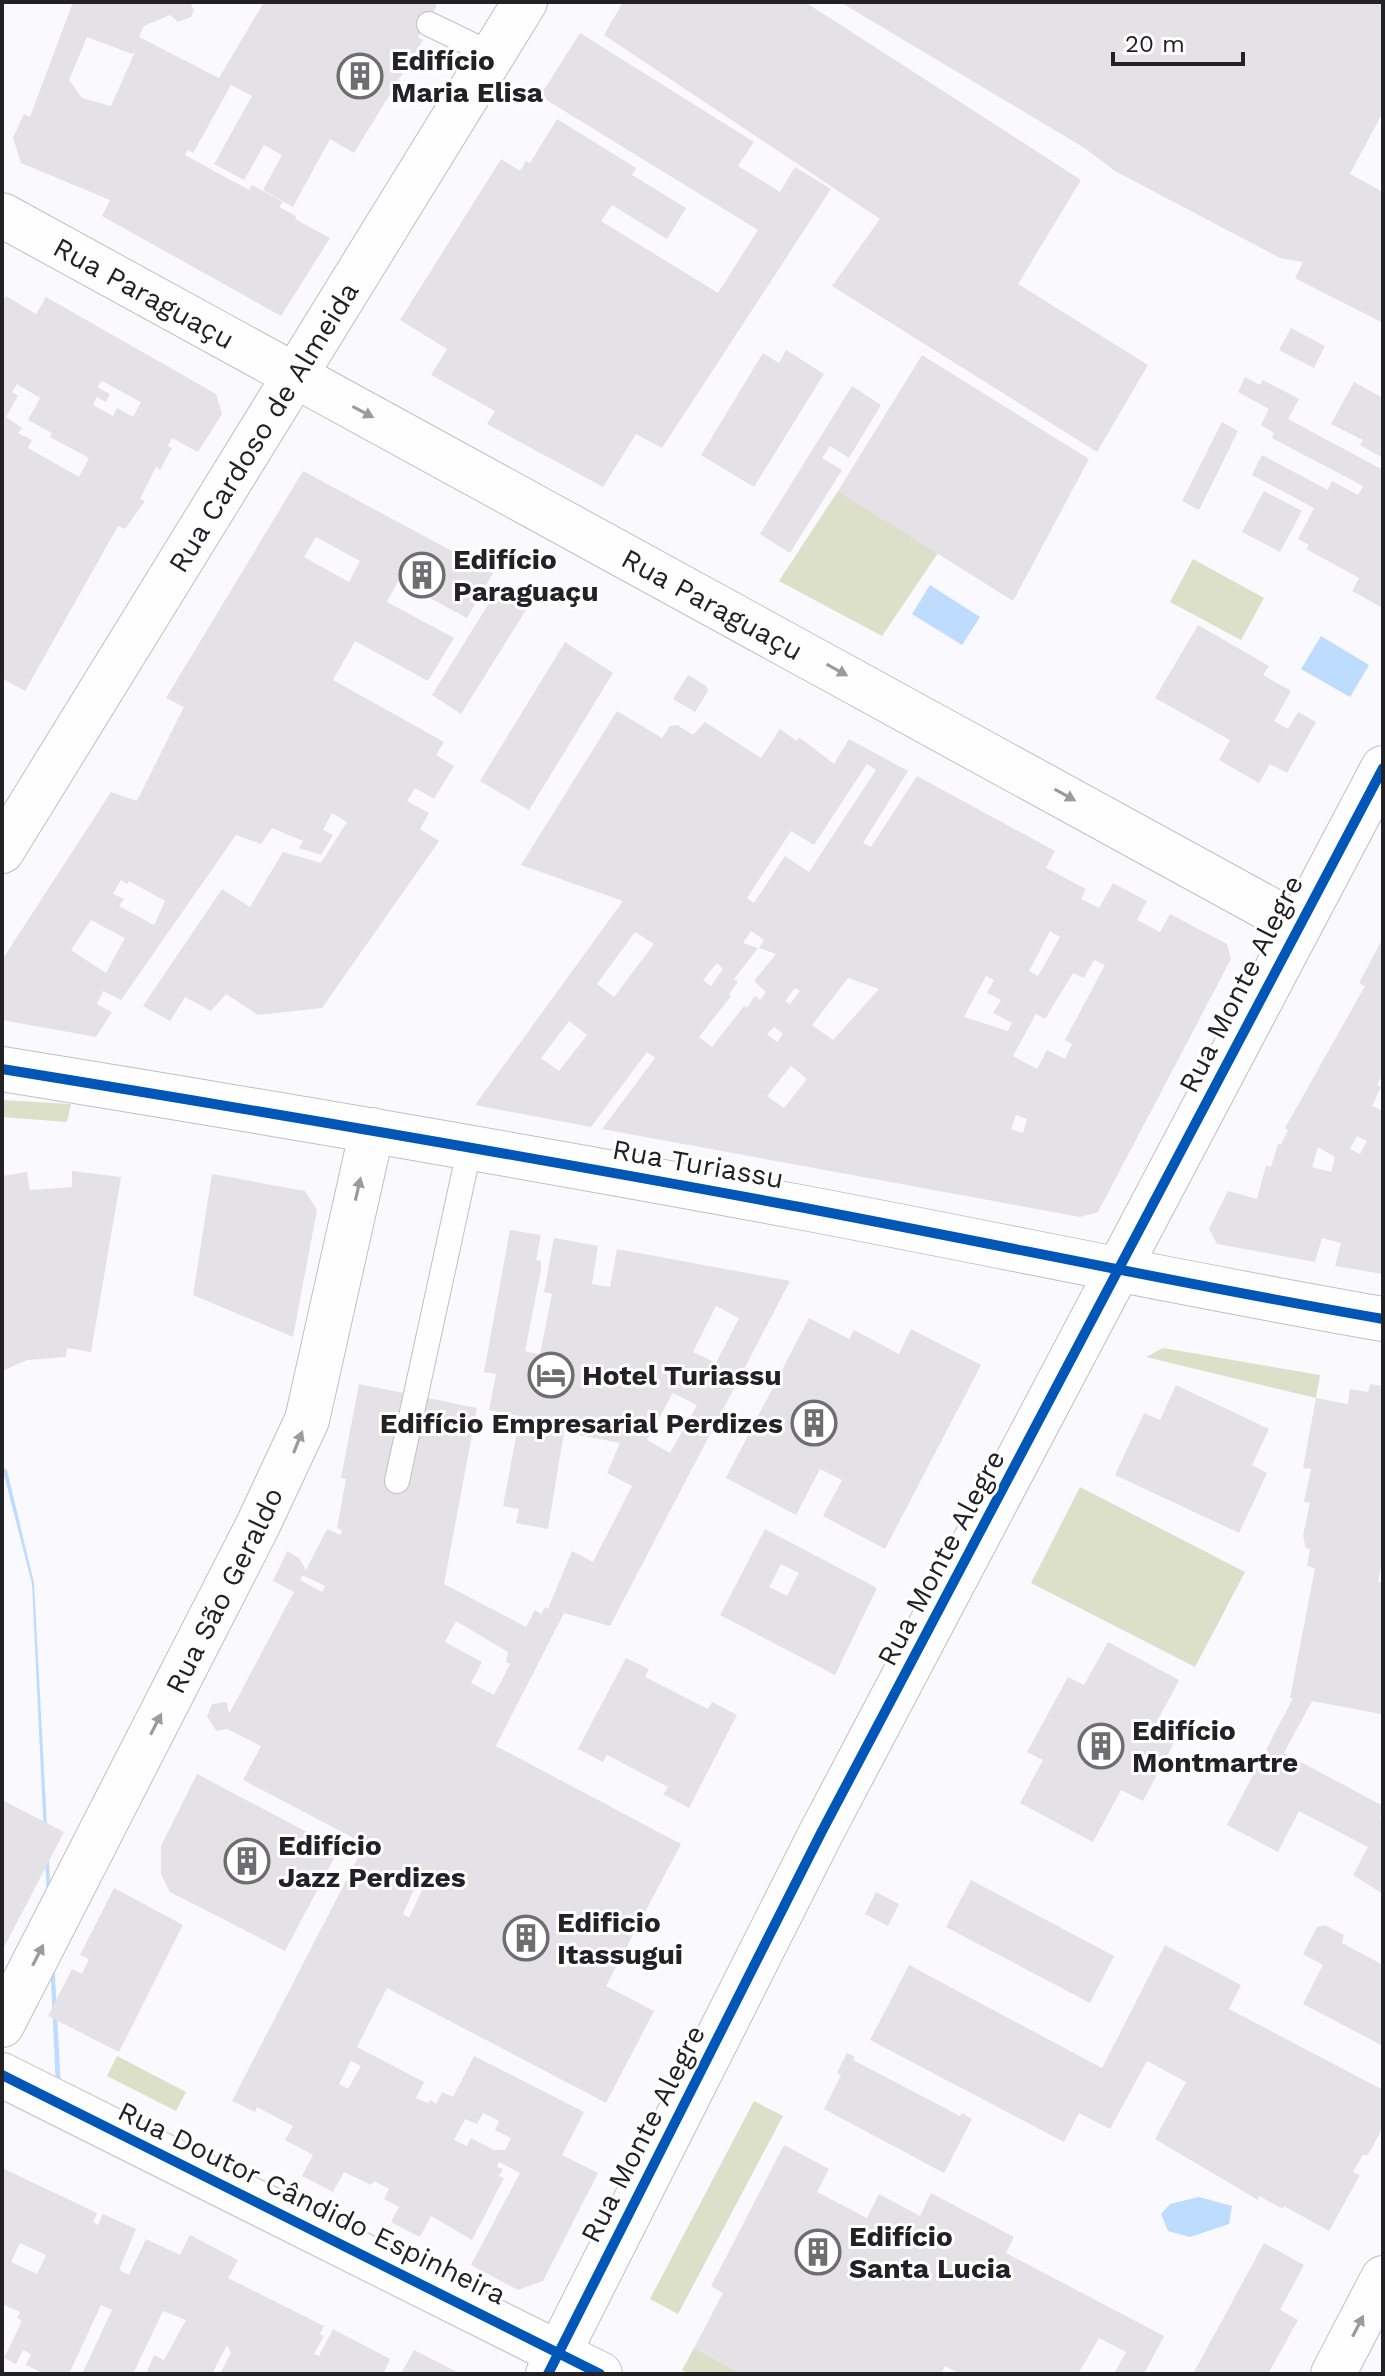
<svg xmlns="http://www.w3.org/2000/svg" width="1385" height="2376" font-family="'Work Sans',sans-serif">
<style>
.green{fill:#dde0c8}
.water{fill:#bedcfd}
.building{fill:#e4e2e6;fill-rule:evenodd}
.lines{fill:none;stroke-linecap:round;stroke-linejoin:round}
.lane-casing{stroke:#c0bfc3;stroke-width:26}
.street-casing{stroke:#c0bfc3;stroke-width:46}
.secondary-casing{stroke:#c0bfc3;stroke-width:46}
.lane{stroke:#fefeff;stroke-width:24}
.street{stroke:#fefeff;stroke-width:44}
.secondary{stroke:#fefeff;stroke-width:44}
.cycleway-casing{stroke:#fff;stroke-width:15}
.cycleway{stroke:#0057b8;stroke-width:10}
.oneway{fill:#9b9b9c}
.labels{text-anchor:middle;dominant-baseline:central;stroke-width:6;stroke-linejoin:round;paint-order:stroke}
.poi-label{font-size:28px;font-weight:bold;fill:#222124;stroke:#fff;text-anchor:start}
.street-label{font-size:28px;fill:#222124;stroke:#fff}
</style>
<rect width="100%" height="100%" fill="#faf9fe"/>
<g class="green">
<polygon points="838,491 938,553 882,636 779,581"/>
<polygon points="1193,559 1264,598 1241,640 1170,602"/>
<polygon points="2,1100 71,1104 67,1122 2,1117"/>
<polygon points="1163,1348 1320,1375 1316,1398 1146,1357"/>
<polygon points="1080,1487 1245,1572 1195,1667 1031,1583"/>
<polygon points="117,2056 186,2092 176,2111 107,2076"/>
<polygon points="754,2101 783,2116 678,2314 650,2299"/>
<polygon points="694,2348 742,2374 690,2374 682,2370"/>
</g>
<g class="water">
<polygon points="930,585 980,617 962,645 912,614"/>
<polygon points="1321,636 1369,665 1350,697 1301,669"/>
<polygon points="2,1467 7,1470 34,1583 63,2125 486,2323 503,2374 486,2324 58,2128 32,1584"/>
<polygon points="1199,2197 1232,2206 1229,2224 1190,2237 1168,2231 1161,2214 1170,2204"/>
</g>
<g class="building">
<path d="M73 2H190L194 10 191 17 178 22 170 15 144 26 139 37 219 78 264 2H432L437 5 418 37 423 40 354 153 330 139 293 207 263 190 282 155 264 145 244 180 214 164 252 96 231 85 193 153 188 150 185 155 249 190 252 185 283 202 279 207 296 216 295 219 330 238 281 316 102 216 110 200 21 163 13 138 24 114 30 117ZM87 37 132 54 135 52 111 106 82 98 69 80Z"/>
<polygon points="623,2 805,2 1081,180 1018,284 1148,365 1097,452 832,286 880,219 604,35"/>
<polygon points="840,2 1383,2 1383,112 1350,174 1383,192 1383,323 1295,278 1303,262 1280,258 1115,171 1083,147"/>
<polygon points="580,33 754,142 738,166 780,192 795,167 831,189 662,448 636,434 603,487 487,424 495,411 431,375 447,349 400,320 501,159 520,171 526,161 530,163 557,119 636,168 632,175 686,208 667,239 612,205 601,221 718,293 758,230 540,96"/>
<path d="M6 296 36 314 46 297 216 394 222 414 198 452 172 438 168 446 172 448 160 470 156 467 140 499 145 501 125 529 118 526 25 691 2 678V303ZM102 381 141 402 133 417 117 408 113 416 93 405 97 397 106 402 110 394 97 387ZM17 384 40 398 28 420 52 433 50 437 89 458 79 477 28 448 32 440 18 433 22 428 6 417 18 396 12 392Z"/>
<polygon points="1291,328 1325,346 1314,368 1279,350"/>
<polygon points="786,350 824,374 754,487 701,455 763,353 779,363"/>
<polygon points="922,355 1089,459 1013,601 838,491"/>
<polygon points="1245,377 1260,385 1263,380 1299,399 1288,419 1383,470 1381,607 1352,591 1359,578 1306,549 1309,545 1298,539 1314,508 1252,475 1262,455 1328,490 1332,481 1358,495 1363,486 1272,438 1274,433 1261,425 1269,409 1238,392"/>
<polygon points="1354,382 1383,398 1383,458 1360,445 1363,440 1331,424"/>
<polygon points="852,386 881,405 849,458 830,446 822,458 842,470 790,553 760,534"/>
<polygon points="1222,422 1238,431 1199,510 1182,501"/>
<path d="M303 471 493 573 467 618 398 581 387 602 454 638 428 681 355 641 333 680 444 742 436 755 454 766 434 799 415 788 407 801 429 813 420 829 439 841 322 1008 258 1015 226 994 211 1011 185 997 170 1021 143 1006 222 889 250 907 283 852 321 863 347 822 332 813 323 830 333 835 321 855 299 848 303 841 272 828 261 844 236 835 121 1000 103 991 97 1004 112 1012 96 1037 2 1020V960L111 792 137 801 184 707 166 698ZM316 537 360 561 349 582 304 557ZM121 880 127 884 129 881 165 901 154 925 119 906 124 899 113 894ZM91 920 125 938 106 973 71 950Z"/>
<polygon points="1264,491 1302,511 1280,552 1242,532"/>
<polygon points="499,587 529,605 461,714 432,695"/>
<polygon points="1198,625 1269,666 1263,675 1291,691 1274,721 1288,729 1298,712 1316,722 1287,773 1270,764 1259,783 1219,760 1230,740 1155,698"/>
<polygon points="565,642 613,673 529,810 480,781"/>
<polygon points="688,675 706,686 708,691 695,712 673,699"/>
<path d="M617 711 662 738 670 726 677 725 693 735 705 722 761 758 780 729 797 741 799 737 834 764 849 739 908 771 863 843 871 847 917 776 1055 851 1046 868 1086 889 1081 899 1099 908 1113 883 1147 901 1137 920 1160 932 1170 914 1227 944 1231 959 1098 1212 1080 1217 602 1129 655 1058 647 1052 591 1127 475 1105 623 901 521 865ZM867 764 876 770 809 872 785 856 754 903 747 898 791 831 814 845ZM751 931 764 940 759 948 776 954 754 981 766 992 760 1000 755 996 747 1008 744 1006 712 1047 699 1037 731 996 729 994 738 982 734 979 758 948 743 943ZM1050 931 1060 937 1038 976 1029 971ZM635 932 654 944 614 997 597 984ZM1094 960 1105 965 1065 1040 1072 1044 1065 1059 1047 1050 1037 1069 1013 1056 1036 1014 1045 1019 1073 973 1084 978ZM717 963 723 969 711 986 703 980ZM986 976 994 980 987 993 1001 1000 993 1013 1012 1023 1008 1031 964 1017ZM848 978 879 989 833 1040 812 1025ZM795 988 800 991 790 1004 785 1001ZM569 1021 587 1035 559 1071 541 1058ZM774 1027 783 1034 777 1042 767 1034ZM791 1066 807 1079 784 1108 767 1096ZM1016 1115 1027 1119 1023 1133 1011 1129Z"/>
<path d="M1383 938V1074L1377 1085 1381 1087 1372 1106 1383 1111V1274L1335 1266 1341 1243 1322 1238 1315 1262 1217 1244 1209 1229 1228 1191 1257 1199 1266 1165 1271 1167 1278 1144 1281 1145 1288 1130 1285 1128 1365 986 1359 983ZM1357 1136 1367 1141 1360 1154 1350 1149ZM1318 1147 1335 1157 1331 1172 1312 1167Z"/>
<polygon points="72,1171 121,1177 91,1352 67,1348 66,1357 27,1360 2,1371 2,1176 27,1172 30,1190 72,1187"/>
<polygon points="212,1174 305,1191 317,1210 293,1337 193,1295"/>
<path d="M510 1230 541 1235 536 1260 541 1261V1270L525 1351 532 1353 540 1354 552 1294 544 1292 554 1238 598 1246 592 1284 610 1287 617 1249 790 1281 610 1626 564 1613 496 1746 681 1844 606 1986 654 2011 606 2103 387 1988 357 2047 424 2082 416 2098 428 2103 430 2100 436 2104 442 2092 453 2097 474 2056 584 2112 562 2155 598 2173 543 2281 518 2290 471 2265 520 2173 499 2162 497 2167 503 2169 499 2176 504 2178 472 2240 431 2216 420 2237 391 2222 399 2207 384 2199 389 2189 374 2181 371 2185 344 2172 333 2192 302 2176 313 2155 285 2140 293 2126 257 2107 255 2112 232 2101 365 1844 243 1780 261 1746 227 1729 216 1731 207 1716 212 1704 227 1702 229 1714 294 1592 273 1581 287 1551 299 1558 306 1570 327 1529 340 1535 342 1530 337 1528 346 1479 341 1478 359 1384 477 1408 444 1584 526 1627 535 1610 541 1614 545 1607 548 1609 572 1551 593 1562 632 1486 607 1473 620 1443 564 1432 548 1529 516 1523 519 1509 503 1506 520 1416 489 1410 496 1374 484 1372ZM716 1306 739 1318 716 1363 693 1352ZM673 1393 697 1405 670 1453 647 1440ZM302 1575 325 1586 322 1592 300 1580ZM456 1621 508 1652 506 1662 510 1664 494 1695 471 1683 482 1662 445 1642ZM421 1874 428 1877 409 1918 403 1914ZM351 2061 361 2066 348 2089 339 2084ZM483 2113 499 2121 495 2130 511 2138 505 2150H494L471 2138 467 2146 454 2140 465 2119 477 2124Z"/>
<polygon points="809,1318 849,1339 854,1330 899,1354 911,1329 981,1365 885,1549 823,1516 842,1480 820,1469 796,1515 726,1478"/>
<polygon points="1370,1384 1383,1386 1383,1556 1378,1582 1383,1583 1381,1714 1312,1701 1284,1753 1383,1806 1380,1819 1383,1820 1383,1894 1353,1875 1368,1847 1299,1811 1278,1852 1227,1825 1293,1698 1290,1698 1315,1568 1307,1566 1310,1549 1306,1548 1303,1536 1310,1503 1304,1502 1311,1469 1303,1468 1316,1398 1348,1404 1350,1389 1368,1392"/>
<polygon points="1176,1385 1269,1429 1252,1465 1267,1473 1239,1533 1115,1475 1144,1413 1160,1420"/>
<path d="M765 1529 877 1588 835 1675 720 1615ZM781 1564 799 1573 787 1596 769 1587Z"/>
<polygon points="1108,1642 1179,1680 1153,1729 1175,1741 1143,1801 1121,1790 1093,1842 1020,1803 1043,1760 1027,1752 1068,1677 1084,1685"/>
<polygon points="626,1658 649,1669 645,1677 708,1709 712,1702 737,1715 689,1808 663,1794 668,1787 607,1755 603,1762 578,1749"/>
<polygon points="197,1774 339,1849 285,1951 170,1892 161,1874 161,1846"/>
<polygon points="2,1800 64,1832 2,1951"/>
<polygon points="971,1880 1114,1956 1090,2003 946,1927"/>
<polygon points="114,1888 183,1925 119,2052 48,2016 72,1969 82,1974 89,1959 80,1955"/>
<polygon points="876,1892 899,1904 888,1926 865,1914"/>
<polygon points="1325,1925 1344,1935 1342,1943 1383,1965 1383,2046 1303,2004 1323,1965 1303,1954 1317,1927"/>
<polygon points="1165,1945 1241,1985 1229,2009 1383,2090 1383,2127 1368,2155 1363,2155 1353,2172 1360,2175 1329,2231 1284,2206 1283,2209 1259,2196 1258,2200 1155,2139 1186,2082 1147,2061 1110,2129 1079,2113 1064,2142 870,2040 909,1965 1102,2068"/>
<polygon points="847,2053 855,2057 853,2060 960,2116 962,2113 972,2119 944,2173 824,2109 841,2075 837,2073"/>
<polygon points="784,2145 829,2169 817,2192 867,2218 879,2194 920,2216 931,2193 1014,2237 1006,2253 1164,2336 1144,2374 1114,2374 1126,2352 1099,2338 1078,2374 960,2374 945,2366 941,2374 742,2374 694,2348 723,2293 711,2286"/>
<path d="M2 2168 97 2213 93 2222 98 2225 103 2214 136 2229 119 2270 129 2275 146 2239 180 2255 190 2235 238 2260 228 2278 324 2326 320 2334 324 2336 314 2354 319 2356 333 2329 390 2359 383 2374H220L231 2353 227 2345 212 2374H146L154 2355 164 2360 186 2320 163 2311 133 2374H82L112 2310 101 2305 69 2374H45L26 2365 31 2354 23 2350 16 2364 4 2358 22 2321 17 2318 20 2312 2 2304ZM20 2243 46 2255 37 2274 11 2262Z"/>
<polygon points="1264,2243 1304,2265 1280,2310 1298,2320 1268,2374 1193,2374"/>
<polygon points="414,2350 461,2374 401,2374"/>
</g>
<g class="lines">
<g class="lane-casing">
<g id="lane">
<polyline points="429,24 491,54"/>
<polyline points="397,1481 470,1146"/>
</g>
</g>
<g class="street-casing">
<g id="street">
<path id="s1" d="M2 215 1298 925"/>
<path id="s2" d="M2 2025 257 1527 307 1420 372 1130"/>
<polyline points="2,2075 600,2374"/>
<polyline points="548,2374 821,1833 1383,768"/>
<polyline points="1333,2374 1383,2278"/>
</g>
</g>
<g class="secondary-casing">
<g id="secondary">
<path id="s3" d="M2 851 525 2"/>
<path d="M2 1069C267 1112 531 1157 794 1206 991 1243 1186 1285 1383 1319"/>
</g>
</g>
<use href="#lane" class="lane"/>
<use href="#street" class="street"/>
<use href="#secondary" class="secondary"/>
<g class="cycleway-casing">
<g id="cycleway">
<path d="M2 1069C267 1112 531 1157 794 1206 991 1243 1186 1285 1383 1319"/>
<polyline points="2,2075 600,2374"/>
<polyline points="548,2374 821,1833 1383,768"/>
</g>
</g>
<use href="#cycleway" class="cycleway"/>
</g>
<defs><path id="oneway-solid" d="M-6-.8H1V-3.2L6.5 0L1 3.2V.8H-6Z" transform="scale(2)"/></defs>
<g class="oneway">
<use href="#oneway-solid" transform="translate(363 412) rotate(28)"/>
<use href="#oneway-solid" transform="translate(837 670) rotate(29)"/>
<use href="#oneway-solid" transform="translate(1065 795) rotate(29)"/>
<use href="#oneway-solid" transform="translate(358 1189) rotate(-77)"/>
<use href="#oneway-solid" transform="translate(298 1442) rotate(-68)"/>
<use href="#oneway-solid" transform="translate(156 1724) rotate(-63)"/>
<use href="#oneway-solid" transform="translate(38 1955) rotate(-63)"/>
<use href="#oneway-solid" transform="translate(1358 2326) rotate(-63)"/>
</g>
<defs>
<g id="building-ring" transform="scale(2.3)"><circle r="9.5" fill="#fff" stroke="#6e6d70" stroke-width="1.5"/><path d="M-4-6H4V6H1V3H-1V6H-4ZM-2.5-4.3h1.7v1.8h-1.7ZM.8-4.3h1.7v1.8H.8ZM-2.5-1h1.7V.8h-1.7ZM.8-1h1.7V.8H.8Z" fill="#6e6d70"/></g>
<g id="hotel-ring" transform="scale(2.3)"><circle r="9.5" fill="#fff" stroke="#6e6d70" stroke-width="1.5"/><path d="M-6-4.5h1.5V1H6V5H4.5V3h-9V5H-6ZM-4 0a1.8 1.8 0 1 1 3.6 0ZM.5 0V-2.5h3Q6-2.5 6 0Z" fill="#6e6d70"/></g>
</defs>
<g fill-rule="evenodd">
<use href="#building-ring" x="360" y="76"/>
<use href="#building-ring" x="422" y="575"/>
<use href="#hotel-ring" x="551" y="1375"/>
<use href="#building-ring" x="814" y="1423"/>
<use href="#building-ring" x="1101" y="1746"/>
<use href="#building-ring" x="247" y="1861"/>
<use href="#building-ring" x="526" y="1938"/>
<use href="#building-ring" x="818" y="2252"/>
</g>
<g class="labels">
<g class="poi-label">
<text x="391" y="60">Edifício<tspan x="391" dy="32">Maria Elisa</tspan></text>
<text x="453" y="559">Edifício<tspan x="453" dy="32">Paraguaçu</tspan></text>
<text x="582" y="1375">Hotel Turiassu</text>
<text x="783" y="1423" text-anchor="end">Edifício Empresarial Perdizes</text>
<text x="1132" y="1730">Edifício<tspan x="1132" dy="32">Montmartre</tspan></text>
<text x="278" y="1845">Edifício<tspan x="278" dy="32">Jazz Perdizes</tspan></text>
<text x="557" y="1922">Edificio<tspan x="557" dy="32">Itassugui</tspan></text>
<text x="849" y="2236">Edifício<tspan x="849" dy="32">Santa Lucia</tspan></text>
</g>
<g class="street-label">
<text stroke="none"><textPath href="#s1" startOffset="162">Rua Paraguaçu</textPath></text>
<text stroke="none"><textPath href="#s3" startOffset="498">Rua Cardoso de Almeida</textPath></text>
<text stroke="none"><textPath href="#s1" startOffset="810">Rua Paraguaçu</textPath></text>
<text transform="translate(1241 984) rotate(-63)">Rua Monte Alegre</text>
<text transform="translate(698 1164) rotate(10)">Rua Turiassu</text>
<text transform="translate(941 1558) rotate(-62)">Rua Monte Alegre</text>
<text stroke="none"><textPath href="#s2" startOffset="488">Rua São Geraldo</textPath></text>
<text transform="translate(643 2134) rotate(-63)">Rua Monte Alegre</text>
<text transform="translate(312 2203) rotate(26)">Rua Doutor Cândido Espinheira</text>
</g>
</g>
<rect width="1385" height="2376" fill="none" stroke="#222124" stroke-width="8"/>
<path d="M1113 52v12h130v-12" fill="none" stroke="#222124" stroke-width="4"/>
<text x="1125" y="52" font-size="24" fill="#222124" stroke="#ffffff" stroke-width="6" paint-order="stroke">20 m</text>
</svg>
